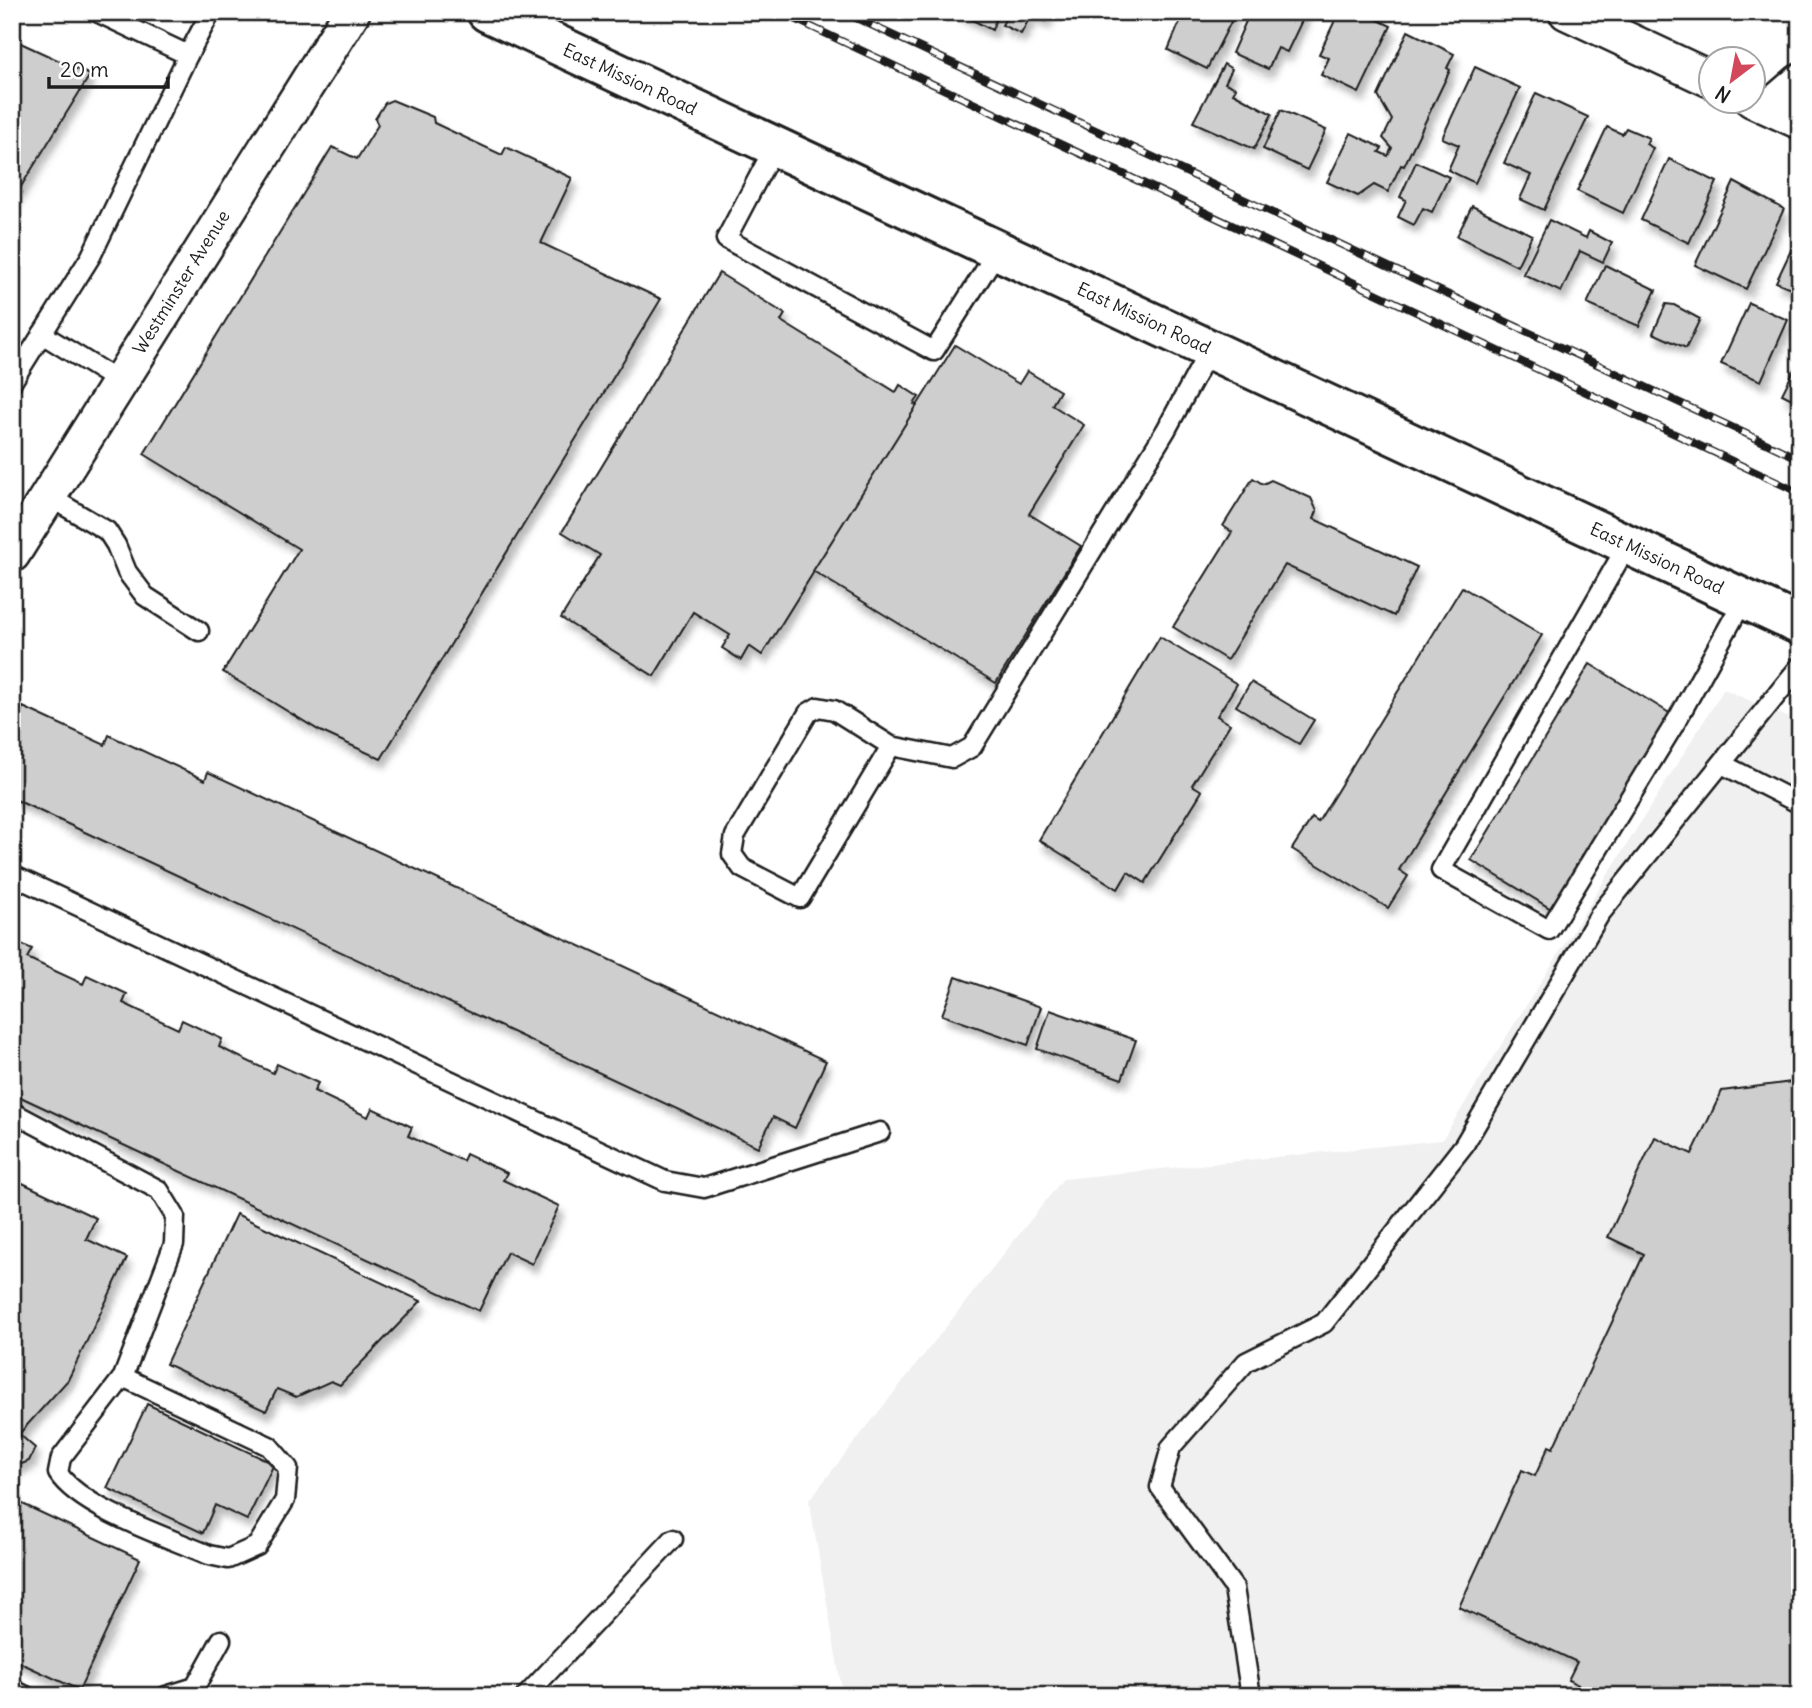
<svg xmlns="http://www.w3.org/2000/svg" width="1812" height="1708" font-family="Delius,sans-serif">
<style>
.built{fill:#f0f0f0}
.building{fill:#cecece;stroke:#1c1c1c;stroke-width:2;filter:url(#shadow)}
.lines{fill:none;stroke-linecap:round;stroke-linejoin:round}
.lane-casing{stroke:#1c1c1c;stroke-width:23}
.street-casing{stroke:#1c1c1c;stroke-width:40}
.secondary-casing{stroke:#1c1c1c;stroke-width:44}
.lane{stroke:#fff;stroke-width:18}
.street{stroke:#fff;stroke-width:35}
.secondary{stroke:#fff;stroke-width:38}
.rail-casing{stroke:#1c1c1c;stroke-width:8}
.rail{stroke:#fff;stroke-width:5;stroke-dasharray:16;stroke-linecap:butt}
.labels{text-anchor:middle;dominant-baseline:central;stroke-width:7;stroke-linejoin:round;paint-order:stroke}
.street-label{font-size:18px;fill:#1c1c1c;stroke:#fff}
</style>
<defs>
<filter id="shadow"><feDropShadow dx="4.5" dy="8" stdDeviation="3.5" flood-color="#0004"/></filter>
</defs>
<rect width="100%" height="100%" fill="#fff"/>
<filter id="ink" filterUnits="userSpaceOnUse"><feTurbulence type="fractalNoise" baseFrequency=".0143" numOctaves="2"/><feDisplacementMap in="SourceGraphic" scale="14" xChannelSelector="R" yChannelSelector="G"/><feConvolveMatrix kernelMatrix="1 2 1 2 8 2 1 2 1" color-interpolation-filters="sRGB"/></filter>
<g filter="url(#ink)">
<polygon class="built" points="1724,689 1800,723 1800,1696 843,1696 809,1500 1063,1179 1442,1140"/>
<g class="building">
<polygon points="957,12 998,12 992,30"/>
<polygon points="1009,12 1049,12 1045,21 1033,15 1030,17 1021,34 1002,25"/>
<polygon points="1184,12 1236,12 1207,69 1168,50"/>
<polygon points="1250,12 1306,12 1287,52 1278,48 1268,69 1232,53"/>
<polygon points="1339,12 1380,12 1376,19 1391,26 1359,93 1321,75 1329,58 1319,54"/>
<polygon points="1408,31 1454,54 1447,68 1450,70 1404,166 1401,165 1388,192 1374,185 1358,196 1327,182 1351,133 1382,148 1379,152 1388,156 1392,148 1383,138 1392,120 1378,96"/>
<polygon points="12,39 90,75 12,201"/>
<polygon points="1224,64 1232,69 1225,83 1236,88 1233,93 1272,114 1254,149 1193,122"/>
<polygon points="1475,67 1520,88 1475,183 1448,170 1459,145 1442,138"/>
<polygon points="1536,93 1588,117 1544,210 1520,199 1531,175 1504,163"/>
<polygon points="392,100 433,117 434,123 502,155 506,147 572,178 541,243 661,299 381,759 320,731 223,672 299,549 144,454 332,147 357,159 378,125 375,119 385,103"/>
<polygon points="1281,110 1326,130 1307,170 1263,149"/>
<polygon points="1607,127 1622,134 1626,128 1649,138 1646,144 1653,148 1623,213 1577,191"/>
<polygon points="1669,159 1717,182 1689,243 1641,220"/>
<polygon points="1416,162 1449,177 1432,212 1423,208 1414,225 1398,217 1406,200 1400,197"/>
<polygon points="1734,182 1784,209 1746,289 1695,265"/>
<polygon points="1472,206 1532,235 1517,266 1457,236"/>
<polygon points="1549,220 1586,238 1589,231 1612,243 1603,262 1580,251 1561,292 1523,274"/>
<polygon points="1800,231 1800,288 1798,291 1776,282"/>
<polygon points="1605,265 1656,290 1639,326 1587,304"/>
<polygon points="719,273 785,314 781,321 896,392 900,385 919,397 914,404 917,406 762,655 749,646 741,660 722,648 730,635 693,612 654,676 561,618 600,555 562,532"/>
<polygon points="1749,303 1788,320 1761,381 1721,364"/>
<polygon points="1666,304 1674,305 1700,319 1686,348 1653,333"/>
<polygon points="955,345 1019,384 1027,371 1060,391 1052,405 1084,425 1029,514 1081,546 996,683 813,571"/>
<polygon points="1800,358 1800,403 1782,394"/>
<polygon points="1253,478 1263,484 1271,480 1311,498 1317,511 1314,519 1417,567 1394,616 1285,565 1227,660 1173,627 1232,532 1223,526"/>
<polygon points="1462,587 1542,635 1399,870 1408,876 1388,908 1292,849 1312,818 1318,822"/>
<polygon points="1160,637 1237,684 1217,716 1230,724 1192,785 1202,791 1145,883 1128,872 1118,889 1039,840"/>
<polygon points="1590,664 1671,714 1553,910 1471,860"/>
<polygon points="1251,682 1314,720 1299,744 1236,706"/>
<polygon points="23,707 105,745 109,735 205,780 208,772 826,1061 795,1128 773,1117 758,1147 12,798 12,731"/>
<polygon points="12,940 32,949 27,958 83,984 87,975 127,994 123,1003 178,1029 182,1020 222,1039 219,1047 273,1073 277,1064 318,1083 314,1091 368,1117 372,1108 412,1127 408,1136 463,1161 466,1154 507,1173 503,1180 559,1206 532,1264 507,1252 479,1311 12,1093"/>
<polygon points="956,977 1041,1007 1028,1045 942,1015"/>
<polygon points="1050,1010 1136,1040 1122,1079 1037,1049"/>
<polygon points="1800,1081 1800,1696 1601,1696 1568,1680 1577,1662 1459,1607 1522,1470 1535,1476 1549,1446 1553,1448 1644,1254 1608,1237 1655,1137 1692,1154 1722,1091"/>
<polygon points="12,1178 96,1218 86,1239 127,1258 68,1380 19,1434 35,1448 29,1461 12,1468"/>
<polygon points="236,1214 421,1301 340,1385 331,1381 296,1397 277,1389 266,1411 166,1364"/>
<polygon points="147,1404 274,1464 247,1520 215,1505 203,1533 107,1488"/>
<polygon points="12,1499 140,1559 79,1690 12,1659"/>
</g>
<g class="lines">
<g class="lane-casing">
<g id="lane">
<polyline points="97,12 188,55 211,12"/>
<polyline points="775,146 726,239 934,351 998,250"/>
<polyline points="42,334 118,381"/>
<polyline points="12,382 91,256 188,55"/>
<polyline points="48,496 107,531 116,545 127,572 145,596 199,631"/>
<polyline points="1628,544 1441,870 1549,930 1677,720 1744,599"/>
<polyline points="891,746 800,898 742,868 732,854 735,836 808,713 818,707 834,710 891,746 952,758 972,747 1166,430 1210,349"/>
<polyline points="1722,764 1800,804"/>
<polyline points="12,875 665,1181 704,1188 880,1132"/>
<path d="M12 1112 159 1190 175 1216 174 1244 123 1377 61 1458 58 1473C81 1509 168 1537 209 1555L228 1559 257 1546 285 1500 288 1468 269 1446 123 1377"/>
<polyline points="12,1689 26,1696"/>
<polyline points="166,1696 195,1687 221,1640"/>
<polyline points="526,1696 673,1539"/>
<polyline points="1251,1696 1234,1588 1160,1487 1171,1447 1246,1362 1324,1323 1464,1145 1600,914 1800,666"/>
</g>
</g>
<g class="street-casing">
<g id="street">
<polyline points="1567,12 1710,79"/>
<polyline points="1752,99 1800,121"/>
<polyline points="1771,107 1800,82"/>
<polyline points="12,554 352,12"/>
</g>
</g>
<g class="secondary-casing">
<polyline id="secondary" points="487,12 1800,625"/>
</g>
<use href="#lane" class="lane"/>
<use href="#street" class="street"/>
<use href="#secondary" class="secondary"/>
<g class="rail-casing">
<g id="rail">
<polyline points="780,12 1800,493"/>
<polyline points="843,12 1800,459"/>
</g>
</g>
<use href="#rail" class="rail"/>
</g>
</g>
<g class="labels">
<g class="street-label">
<text transform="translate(630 79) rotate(25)">East Mission Road</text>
<text transform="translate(181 282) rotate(-58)">Westminster Avenue</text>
<text transform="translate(1144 318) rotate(25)">East Mission Road</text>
<text transform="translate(1657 558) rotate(25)">East Mission Road</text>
</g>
</g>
<rect width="1812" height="1708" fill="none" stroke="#fff" stroke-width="42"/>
<rect x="21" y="21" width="1770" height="1666" fill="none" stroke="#1c1c1c" stroke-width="2.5" filter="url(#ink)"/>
<g transform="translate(1732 80) rotate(212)"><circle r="33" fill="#ffffff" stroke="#a4a4a4" stroke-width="2"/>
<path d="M0-5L12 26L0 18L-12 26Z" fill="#d1495b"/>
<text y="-10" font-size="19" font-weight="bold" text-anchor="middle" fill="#1c1c1c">N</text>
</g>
<path d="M49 77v10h119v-10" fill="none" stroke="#1c1c1c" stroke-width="3.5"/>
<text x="60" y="77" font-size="21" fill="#1c1c1c" stroke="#ffffff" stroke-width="5" paint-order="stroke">20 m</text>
</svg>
